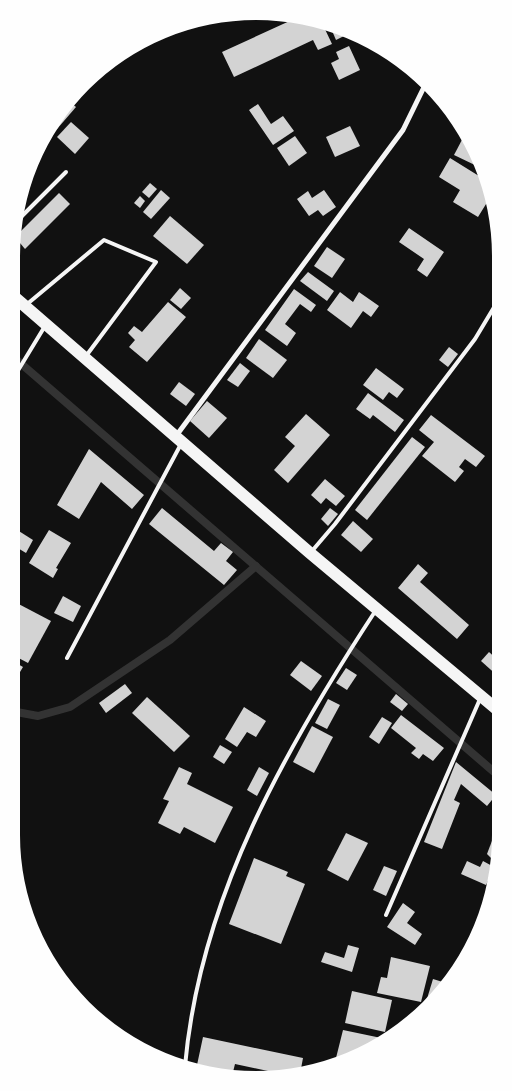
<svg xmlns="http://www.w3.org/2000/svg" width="512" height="1091" font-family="Spectral,serif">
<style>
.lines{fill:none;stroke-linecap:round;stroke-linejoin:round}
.stream{stroke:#333;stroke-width:8}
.building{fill:#d3d3d3}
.service{stroke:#f5f5f5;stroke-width:4}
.minor{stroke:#f5f5f5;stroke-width:5}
.primary{stroke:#f5f5f5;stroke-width:12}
</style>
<rect width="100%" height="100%" fill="#111"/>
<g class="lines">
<g class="stream">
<polyline points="11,355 501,778"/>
<polyline points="11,711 38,716 70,707 170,640 256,566"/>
</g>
</g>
<g class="building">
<polygon points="294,19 323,25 332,44 318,50 313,40 234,77 222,52"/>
<polygon points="330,26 341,28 344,36 336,40"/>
<polygon points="349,46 360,70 339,80 331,63 339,59 336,52"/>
<polygon points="70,102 76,107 57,129 54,127"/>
<polygon points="258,104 271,124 283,116 294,131 273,145 249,110"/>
<polygon points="71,122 89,138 75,154 57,137"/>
<polygon points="350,126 360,146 335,157 326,137"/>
<polygon points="295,136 307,153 289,166 277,148"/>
<polygon points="464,136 468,137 482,161 479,167 454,155"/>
<polygon points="450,158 487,181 491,196 478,217 453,202 460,190 439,177"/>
<polygon points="150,183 157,189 149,198 142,192"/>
<polygon points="161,190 170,198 151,219 143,212"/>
<polygon points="324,190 336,207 323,216 318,210 309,216 297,199 308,191 312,198"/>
<polygon points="59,193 70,204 25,249 15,237"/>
<polygon points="140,196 145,201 140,208 134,203"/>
<polygon points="170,216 204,245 187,264 153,236"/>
<polygon points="409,228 444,252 427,277 417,270 424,259 399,242"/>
<polygon points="327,247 345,259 332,278 314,266"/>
<polygon points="308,272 334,291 327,301 300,281"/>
<polygon points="180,288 191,298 181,309 170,300"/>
<polygon points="294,289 316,305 311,312 300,304 285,324 296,333 287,346 265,330"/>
<polygon points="340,292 353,302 359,292 379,306 371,317 363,311 351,328 327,310"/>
<polygon points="168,302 186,317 147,362 129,347 135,340 128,333 134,326 142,332"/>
<polygon points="259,339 287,360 273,378 246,358"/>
<polygon points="449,347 458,354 448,367 439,360"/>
<polygon points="240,363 250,371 238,387 227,380"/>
<polygon points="376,368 404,389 397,398 389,392 383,400 363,385"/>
<polygon points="179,382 195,394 186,406 170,394"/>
<polygon points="368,393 404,420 395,432 373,415 370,419 356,409"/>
<polygon points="207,401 227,418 209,438 190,421"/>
<polygon points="306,414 330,435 288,483 274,470 295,446 285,437"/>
<polygon points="431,415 485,456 476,467 465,459 459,467 464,471 455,482 422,456 434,442 419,430"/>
<polygon points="412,437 425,447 367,520 355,510"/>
<polygon points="89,449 144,495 132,509 101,482 79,519 57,505"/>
<polygon points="325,479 345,496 336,506 326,498 321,504 311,495"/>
<polygon points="162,508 214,551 221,543 233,552 226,561 237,570 224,585 149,524"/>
<polygon points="330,508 338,514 328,526 321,519"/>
<polygon points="353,521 373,539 361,552 341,535"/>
<polygon points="14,528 33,540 26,553 11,544 11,532"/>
<polygon points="49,530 71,543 56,568 58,569 53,578 29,563"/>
<polygon points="418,564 428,573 420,582 469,625 457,639 398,588"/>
<polygon points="63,596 81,606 73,622 54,613"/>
<polygon points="11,600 51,621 28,663 11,654"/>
<polygon points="489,652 500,662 500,678 481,661"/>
<polygon points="11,660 23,667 11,687"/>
<polygon points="301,661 322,676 311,691 290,675"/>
<polygon points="346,668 357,675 347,690 336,683"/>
<polygon points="125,684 132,693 106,713 99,703"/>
<polygon points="396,694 408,704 402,711 390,702"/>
<polygon points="147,697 190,736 174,752 132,713"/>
<polygon points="328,699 340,705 327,729 315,723"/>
<polygon points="244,707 266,721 256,737 247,732 237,747 225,739"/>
<polygon points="401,715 444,748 433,761 423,754 419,759 411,753 416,748 391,728"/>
<polygon points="382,717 392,723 379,744 369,737"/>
<polygon points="312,726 333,737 314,773 293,762"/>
<polygon points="220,745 232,752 224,764 213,757"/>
<polygon points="456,762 496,795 487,806 461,784 454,800 460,803 442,849 424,842"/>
<polygon points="179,767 192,773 187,784 233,807 215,843 184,827 180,834 158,823 169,801 163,799"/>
<polygon points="259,767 269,773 257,796 247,790"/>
<polygon points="498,825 501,827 501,835 495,862 487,854"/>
<polygon points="346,833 368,843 348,881 327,870"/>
<polygon points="254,858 288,872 286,876 305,884 281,944 229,924"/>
<polygon points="467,861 480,867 483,861 494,867 491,882 488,881 486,885 461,874"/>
<polygon points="384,866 397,871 386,896 373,890"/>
<polygon points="403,903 415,912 407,923 422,934 415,945 387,927"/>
<polygon points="348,945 359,948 352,972 321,962 325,952 344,958"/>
<polygon points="391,957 430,966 421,1002 377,993 381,977 387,978"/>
<polygon points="433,979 446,983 429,1008 423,1012"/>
<polygon points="352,991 392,1000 385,1032 345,1023"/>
<polygon points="343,1030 386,1039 365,1054 335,1062"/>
<polygon points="203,1037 303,1058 300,1074 281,1077 282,1074 235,1064 233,1072 197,1065"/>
</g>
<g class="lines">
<g class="service">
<polyline points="19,219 66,172"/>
<polyline points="26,305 104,240 156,262 86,356"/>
<polyline points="11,382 45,326"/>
<polyline points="312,551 335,524 475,339 499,299"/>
<polyline points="67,658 181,444"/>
<polyline points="386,915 480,699"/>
<path d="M185 1066C200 898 285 749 376 610"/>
</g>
<polyline class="minor" points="176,436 403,130 426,83"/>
<polyline class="primary" points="11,294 310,553 500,712"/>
</g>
<path d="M0 0H512V1091H0ZM256 20H256A236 236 0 0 1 492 256V835A236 236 0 0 1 256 1071H256A236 236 0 0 1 20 835V256A236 236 0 0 1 256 20Z" fill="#fefefe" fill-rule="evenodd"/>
</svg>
